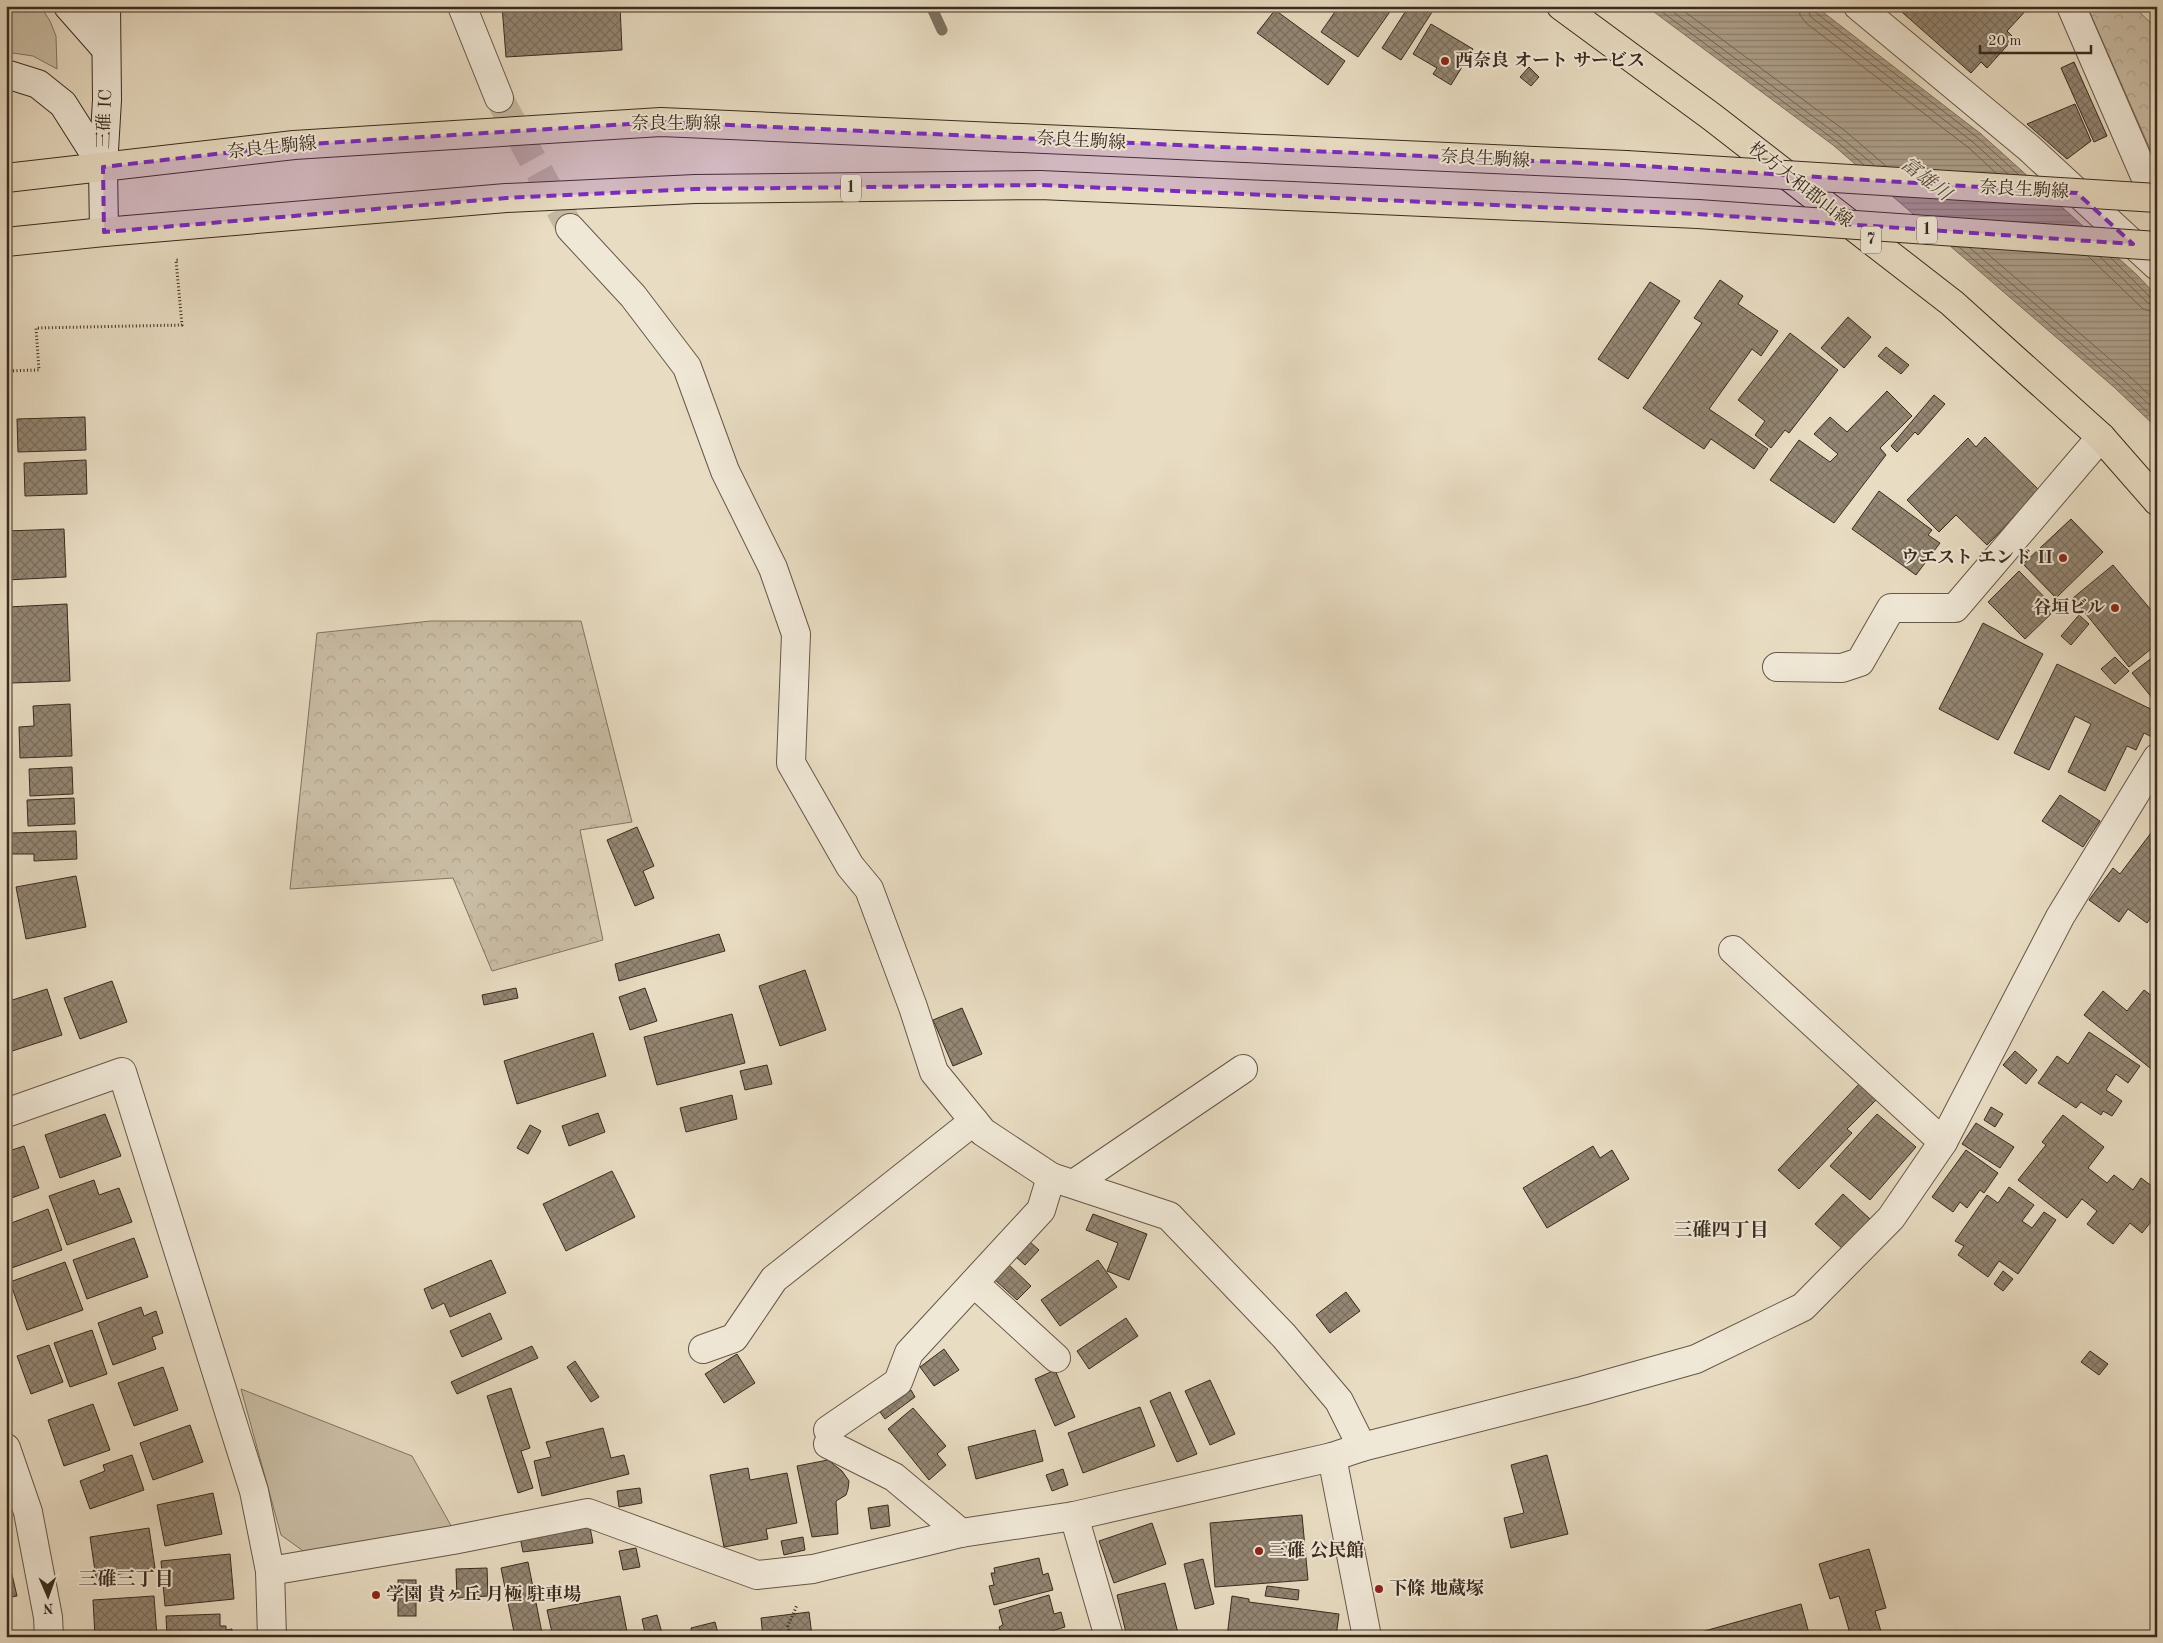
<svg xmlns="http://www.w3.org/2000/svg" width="2163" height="1643" font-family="'Old Standard TT','Noto Serif JP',serif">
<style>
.green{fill:#cabea6;stroke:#827462}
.forest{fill:url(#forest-crowns);stroke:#827462}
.water{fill:url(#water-rules);stroke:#7f7160}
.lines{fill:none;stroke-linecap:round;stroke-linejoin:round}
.shore{stroke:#746655;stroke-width:1}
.stream{stroke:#7f7160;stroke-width:11}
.building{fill:url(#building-cross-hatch);stroke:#3a2b1f}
.street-tunnel{stroke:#c5b9a1;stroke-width:28;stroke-dasharray:28 14;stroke-linecap:butt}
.street-casing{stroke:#665748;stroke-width:30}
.secondary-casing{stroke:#3a2b1f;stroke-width:30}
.primary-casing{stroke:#3a2b1f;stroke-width:30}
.path{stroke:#3a2b1f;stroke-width:3;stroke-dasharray:1 2.5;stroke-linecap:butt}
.street{stroke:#f0e8d7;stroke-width:28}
.secondary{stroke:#f0e8d7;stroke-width:28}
.primary{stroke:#e8dcc2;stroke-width:28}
.primary-bridge-casing{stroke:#3a2b1f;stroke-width:30;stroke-linecap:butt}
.primary-bridge{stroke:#e8dcc2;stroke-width:28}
.marked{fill:#7b2cbf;fill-opacity:0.2;stroke:#7b2cbf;stroke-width:4;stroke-dasharray:10 6;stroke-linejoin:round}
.poi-dot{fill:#8f2418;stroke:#f0e8d7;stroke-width:2}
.labels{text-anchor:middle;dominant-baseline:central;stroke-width:4;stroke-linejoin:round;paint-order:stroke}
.shield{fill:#f0e8d7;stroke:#716456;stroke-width:1}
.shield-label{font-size:16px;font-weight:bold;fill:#3a2b1f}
.poi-label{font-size:18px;font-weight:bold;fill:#3a2b1f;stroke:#f0e8d7;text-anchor:start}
.street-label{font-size:18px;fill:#3a2b1f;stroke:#f0e8d7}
.water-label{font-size:19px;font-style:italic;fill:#5c4e3f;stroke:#f0e8d7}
.neighbourhood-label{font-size:19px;font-weight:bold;fill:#3a2b1f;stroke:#f0e8d7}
</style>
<defs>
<pattern id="forest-crowns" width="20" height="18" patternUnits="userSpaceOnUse" patternTransform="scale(1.25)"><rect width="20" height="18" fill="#cabea6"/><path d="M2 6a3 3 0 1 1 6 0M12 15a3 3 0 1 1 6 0" fill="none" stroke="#aea38e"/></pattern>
<pattern id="water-rules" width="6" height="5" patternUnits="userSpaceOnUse" patternTransform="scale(1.25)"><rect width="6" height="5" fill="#ada08b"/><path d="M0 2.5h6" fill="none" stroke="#8e8371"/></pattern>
<pattern id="building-cross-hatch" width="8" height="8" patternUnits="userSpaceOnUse" patternTransform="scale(1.25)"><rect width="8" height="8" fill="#948774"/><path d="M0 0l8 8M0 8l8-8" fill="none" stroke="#7a6f5f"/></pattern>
</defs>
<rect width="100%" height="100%" fill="#e8dcc2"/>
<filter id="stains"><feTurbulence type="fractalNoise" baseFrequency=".004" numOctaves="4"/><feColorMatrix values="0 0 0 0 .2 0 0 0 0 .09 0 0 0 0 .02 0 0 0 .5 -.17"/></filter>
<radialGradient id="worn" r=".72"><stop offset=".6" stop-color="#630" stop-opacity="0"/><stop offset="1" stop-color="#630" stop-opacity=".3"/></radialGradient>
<g class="green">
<polygon points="6,6 41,7 50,21 56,36 57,69 33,56 6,52"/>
<polygon points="241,1389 412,1456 454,1531 306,1553 281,1535"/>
</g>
<g class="forest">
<polygon points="2087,6 2133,6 2157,29 2157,165"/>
<polygon points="431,621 581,621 632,822 580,830 603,940 492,971 453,878 290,889 317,633"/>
</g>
<polygon class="water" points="1646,6 1815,6 1981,134 2136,274 2157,296 2157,428 2115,388 1833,145"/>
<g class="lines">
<g class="shore">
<polyline points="1654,6 1836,141 1864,165"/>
<polyline points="1665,6 1839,136 1874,165"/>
<polyline points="1677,6 1844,130 1886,166"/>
<polyline points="1799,6 1800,15 1806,23 1969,148 1996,173"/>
<polyline points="1806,6 1811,17 1974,143 2008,174"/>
<polyline points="1813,6 1815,12 1978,138 2018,174"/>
<polyline points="1959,247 2118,384 2157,421"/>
<polyline points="1970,248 2122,379 2157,412"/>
<polyline points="1982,249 2127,374 2157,402"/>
<polyline points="2088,256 2143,309 2157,313"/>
<polyline points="2100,257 2148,303 2157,306"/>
<polyline points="2111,258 2151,298 2157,299"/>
</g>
<polyline class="stream" points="931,6 942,30"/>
</g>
<g class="building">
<polygon points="502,6 620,6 622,50 506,57"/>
<polygon points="1339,6 1394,6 1358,57 1321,32"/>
<polygon points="1409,6 1436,6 1401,60 1382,48"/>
<polygon points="1895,6 2030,6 2007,31 2014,38 1987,68 1981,62 1971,73"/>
<polygon points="1275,10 1345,61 1328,85 1257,33"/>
<polygon points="1431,24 1473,49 1451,85 1433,74 1437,68 1413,54"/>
<polygon points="2074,62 2107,136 2094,142 2061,68"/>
<polygon points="1529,67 1539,77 1531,86 1520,77"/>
<polygon points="2075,104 2091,141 2067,159 2027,124"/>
<polygon points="1720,280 1743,296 1738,304 1778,331 1761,356 1752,349 1709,409 1768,449 1754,469 1711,439 1704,449 1643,408 1702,323 1694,318"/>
<polygon points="1650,282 1680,301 1628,379 1598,359"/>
<polygon points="1848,317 1871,337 1844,368 1821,348"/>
<polygon points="1790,333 1838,370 1789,433 1785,430 1771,448 1755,435 1765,421 1738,400"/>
<polygon points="1886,347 1909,365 1901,374 1878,356"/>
<polygon points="1887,391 1912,416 1880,448 1886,455 1834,523 1770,480 1799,440 1830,462 1838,454 1814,434 1830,417 1847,432"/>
<polygon points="1934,395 1945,404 1918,435 1915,432 1897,452 1891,446"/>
<polygon points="85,417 86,450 18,452 17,419"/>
<polygon points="1985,437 2040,491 1987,545 1956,515 1939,532 1907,500 1968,438 1976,447"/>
<polygon points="86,460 87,494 25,496 24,463"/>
<polygon points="1879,491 1932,530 1928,535 1940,543 1916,575 1852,529"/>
<polygon points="2071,519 2103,552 2056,598 2023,564"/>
<polygon points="64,529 66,577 6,580 6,531"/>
<polygon points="2113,565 2157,617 2157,644 2129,667 2073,598"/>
<polygon points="2019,571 2056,609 2025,639 1988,602"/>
<polygon points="67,604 70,681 11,683 8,607"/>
<polygon points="2079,615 2089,624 2071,645 2061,636"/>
<polygon points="1983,623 2043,654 1998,740 1939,709"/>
<polygon points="2157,654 2157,704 2132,673"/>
<polygon points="2115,657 2129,671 2115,684 2101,669"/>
<polygon points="2057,664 2157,712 2156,739 2144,733 2136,750 2127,746 2105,791 2068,772 2091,724 2075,716 2049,770 2014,753"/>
<polygon points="70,704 72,756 20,758 19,727 34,726 33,706"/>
<polygon points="72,767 73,794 30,796 29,769"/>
<polygon points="2060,795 2100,821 2083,847 2042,821"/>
<polygon points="74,798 75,824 28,826 27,800"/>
<polygon points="2157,825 2157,918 2153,915 2147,923 2128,909 2119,922 2089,900 2113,868 2120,874"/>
<polygon points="637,827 654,866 643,871 654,898 635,906 607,840"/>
<polygon points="76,831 77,859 34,861 34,854 12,854 11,833"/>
<polygon points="76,876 86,927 26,939 16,887"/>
<polygon points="719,934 725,951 619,981 615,964"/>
<polygon points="805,970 826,1030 780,1046 759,986"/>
<polygon points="112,981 127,1022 80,1039 64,998"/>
<polygon points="516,988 518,998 484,1005 482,995"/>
<polygon points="645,988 657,1021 630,1030 619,997"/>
<polygon points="47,989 62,1035 6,1053 6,1002"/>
<polygon points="2144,990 2157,1000 2155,1072 2084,1015 2103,991 2127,1011"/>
<polygon points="962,1008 982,1054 953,1066 933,1020"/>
<polygon points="732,1014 745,1063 657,1085 644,1037"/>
<polygon points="2089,1032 2140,1066 2128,1083 2116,1074 2106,1090 2122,1101 2112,1116 2103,1111 2101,1115 2081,1102 2076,1108 2038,1083 2057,1056 2068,1064"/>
<polygon points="593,1033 606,1076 517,1104 504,1061"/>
<polygon points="2015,1051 2037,1070 2026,1084 2003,1065"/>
<polygon points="767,1065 772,1084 745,1090 740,1071"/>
<polygon points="1861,1082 1878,1098 1847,1129 1852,1133 1799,1189 1778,1170"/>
<polygon points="732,1095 737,1119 686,1132 680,1108"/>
<polygon points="1991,1107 2003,1114 1995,1127 1984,1120"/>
<polygon points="598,1113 605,1132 569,1146 562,1126"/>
<polygon points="105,1114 121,1156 60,1178 45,1135"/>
<polygon points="1877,1114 1916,1147 1870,1200 1830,1166"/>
<polygon points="2063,1115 2104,1147 2088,1168 2107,1183 2114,1175 2133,1190 2141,1178 2157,1190 2157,1214 2142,1233 2130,1223 2113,1244 2087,1224 2097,1211 2082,1199 2067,1218 2018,1180 2046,1145 2042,1142"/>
<polygon points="1976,1123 2014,1147 2000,1168 1962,1144"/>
<polygon points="530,1125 541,1131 528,1154 517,1148"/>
<polygon points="24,1146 39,1188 6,1200 6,1152"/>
<polygon points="1593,1146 1600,1158 1612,1150 1629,1179 1547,1228 1523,1188"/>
<polygon points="1966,1150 1998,1173 1984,1193 1980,1190 1967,1208 1960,1202 1953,1212 1932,1197"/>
<polygon points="612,1171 635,1217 566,1251 543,1204"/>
<polygon points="94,1180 99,1195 119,1188 132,1222 67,1245 49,1196"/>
<polygon points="2009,1187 2034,1205 2022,1221 2032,1228 2044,1212 2056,1220 2018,1274 1999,1261 1988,1277 1958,1255 1964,1246 1955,1241 1987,1195 1998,1203"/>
<polygon points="1843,1194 1870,1219 1843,1249 1815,1224"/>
<polygon points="48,1209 62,1250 6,1270 6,1225"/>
<polygon points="1093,1214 1147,1234 1129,1280 1107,1271 1118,1243 1086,1230"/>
<polygon points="134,1238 148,1277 87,1299 73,1260"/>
<polygon points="1030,1242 1039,1250 1025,1265 1016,1257"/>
<polygon points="491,1260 506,1293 450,1317 444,1303 432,1309 424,1289"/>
<polygon points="1098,1260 1117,1287 1060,1326 1041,1300"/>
<polygon points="65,1262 83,1310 27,1330 10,1282"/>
<polygon points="1008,1264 1031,1286 1017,1300 994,1279"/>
<polygon points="2003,1271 2013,1279 2003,1291 1994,1284"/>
<polygon points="1346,1292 1360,1311 1330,1333 1316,1315"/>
<polygon points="141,1307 144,1316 156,1311 163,1333 152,1337 156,1349 113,1365 98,1323"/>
<polygon points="490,1313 502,1339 462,1357 450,1331"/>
<polygon points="1126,1318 1138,1336 1089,1369 1077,1351"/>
<polygon points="92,1330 107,1374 70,1387 54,1343"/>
<polygon points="49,1345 63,1382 31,1394 17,1356"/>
<polygon points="532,1346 538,1358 457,1394 451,1382"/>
<polygon points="944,1349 959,1370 934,1386 920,1367"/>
<polygon points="2090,1351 2108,1364 2099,1375 2081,1362"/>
<polygon points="737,1354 755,1383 724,1403 705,1374"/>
<polygon points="575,1361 599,1397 591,1402 567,1367"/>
<polygon points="163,1367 178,1410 134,1426 118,1383"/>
<polygon points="1055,1370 1075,1417 1055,1426 1035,1379"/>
<polygon points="1210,1380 1235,1434 1210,1445 1185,1391"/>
<polygon points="511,1388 530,1448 521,1451 533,1488 518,1493 487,1396"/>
<polygon points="911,1390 915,1397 885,1419 880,1412"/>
<polygon points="1170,1392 1197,1454 1177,1462 1150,1401"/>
<polygon points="93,1404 110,1450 64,1466 48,1420"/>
<polygon points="1140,1407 1155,1446 1083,1473 1068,1433"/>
<polygon points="913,1408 946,1446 937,1454 946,1465 929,1480 888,1429"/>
<polygon points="190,1425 203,1462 153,1480 140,1443"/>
<polygon points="603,1428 611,1458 624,1455 629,1474 542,1496 534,1461 551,1457 546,1442"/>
<polygon points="1035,1430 1043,1461 976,1479 968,1447"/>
<polygon points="132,1455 144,1490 90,1509 80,1481 105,1471 103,1465"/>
<polygon points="1547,1455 1568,1534 1511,1548 1504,1518 1524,1513 1511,1465"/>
<polygon points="828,1460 842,1471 849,1481 848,1489 846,1495 836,1501 838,1534 812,1537 797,1466"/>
<polygon points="748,1468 750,1480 787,1473 797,1523 766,1529 768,1539 724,1547 710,1475"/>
<polygon points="1063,1469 1068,1485 1052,1491 1046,1475"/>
<polygon points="640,1488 642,1503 619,1507 617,1491"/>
<polygon points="213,1493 222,1534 165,1546 157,1505"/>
<polygon points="888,1505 890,1526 871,1529 868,1508"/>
<polygon points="1302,1515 1308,1580 1215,1587 1210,1523"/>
<polygon points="1152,1523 1166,1564 1114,1583 1099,1541"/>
<polygon points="590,1527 593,1543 523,1552 520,1537"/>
<polygon points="149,1528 155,1568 96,1578 90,1537"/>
<polygon points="803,1537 805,1550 784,1555 781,1541"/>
<polygon points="636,1548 640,1567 623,1570 619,1551"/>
<polygon points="6,1549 17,1596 6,1598"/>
<polygon points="1869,1549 1886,1608 1875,1611 1882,1635 1851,1637 1839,1596 1830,1599 1819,1564"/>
<polygon points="230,1554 234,1599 165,1606 161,1561"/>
<polygon points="1039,1558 1043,1575 1048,1573 1053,1590 994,1605 989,1586 994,1585 991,1573 995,1573 994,1568"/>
<polygon points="1203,1559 1214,1604 1195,1609 1184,1564"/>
<polygon points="528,1562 542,1633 515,1637 501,1568"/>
<polygon points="487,1568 488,1596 457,1598 456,1569"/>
<rect x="398" y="1580" width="18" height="36"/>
<polygon points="1165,1583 1178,1633 1163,1637 1127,1637 1117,1595"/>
<polygon points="1267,1586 1299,1590 1298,1600 1265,1596"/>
<polygon points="1049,1595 1054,1614 1061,1612 1065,1627 1032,1637 1002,1637 999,1627 1003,1625 999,1610"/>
<polygon points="154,1596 157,1637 95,1637 93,1600"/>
<polygon points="620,1596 628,1637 553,1637 547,1610"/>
<polygon points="1232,1596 1249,1599 1249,1602 1339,1614 1336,1637 1227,1637"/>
<polygon points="1801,1604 1810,1637 1683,1637"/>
<polygon points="809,1612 812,1636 763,1637 761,1618"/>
<polygon points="220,1614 220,1626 226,1626 226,1630 232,1629 232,1637 167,1637 166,1616"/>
<polygon points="657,1615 663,1637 646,1637 642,1619"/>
<polygon points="715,1622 719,1637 692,1637 691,1628"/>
</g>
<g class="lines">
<polyline class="street-tunnel" points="499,98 570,228"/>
<g class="street-casing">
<g id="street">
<polyline points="462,6 499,98"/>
<polyline points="1858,6 2029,148 2157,266"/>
<polyline points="2071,6 2144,174 2157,188"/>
<polyline points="570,228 633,296 687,367 725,471 773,568 796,634 791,763 850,866 869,889 913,1007 934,1072 983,1132 1051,1177 1169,1216 1284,1336 1339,1401 1362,1447"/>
<polyline points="1777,667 1842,668 1860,662 1891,608 1955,608 2101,437"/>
<polyline points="1733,950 1943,1142"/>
<polyline points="6,1113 122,1072 254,1491 270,1571 272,1637"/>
<polyline points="1075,1183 1243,1069"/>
<polyline points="974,1283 1056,1358"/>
<polyline points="703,1349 734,1338 774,1279 974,1121"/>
<polyline points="828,1430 898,1382 909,1353 1041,1210 1051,1177"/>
<polyline points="828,1444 894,1477 961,1533"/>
<polyline points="6,1448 28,1512 48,1617 49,1637"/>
<polyline points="1332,1457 1367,1637"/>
<polyline points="1074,1516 1109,1637"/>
<polyline points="270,1571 453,1540 588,1513 757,1575 813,1569 961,1533 1074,1516 1332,1457 1362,1447 1582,1391 1696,1359 1803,1307 1891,1218 1943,1142 2060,917 2157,758"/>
</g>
</g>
<g class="secondary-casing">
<g id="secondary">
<polyline points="68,6 105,48"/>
<polyline points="6,74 38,84 63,104 103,167"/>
<polyline points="104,232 103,167 107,100 106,6"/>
</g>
</g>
<g class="primary-casing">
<g id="primary">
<polyline points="1561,6 1712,117 1952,303 2101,437 2157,501"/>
<polyline points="6,178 294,145 661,122 1626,165"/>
<polyline points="6,242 104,232 506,198 695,189 1040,185 1698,214"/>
</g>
</g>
<g class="path">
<polyline points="6,371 39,370 36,328 182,325 176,260 178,260"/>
<polyline points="790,1637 788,1626 797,1605"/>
</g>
<use href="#street" class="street"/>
<use href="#secondary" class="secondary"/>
<use href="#primary" class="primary"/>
<g class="primary-bridge-casing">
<g id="primary-bridge">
<polyline points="1626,165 2157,198"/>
<polyline points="1698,214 2157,246"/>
</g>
</g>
<use href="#primary-bridge" class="primary-bridge"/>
</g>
<path class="marked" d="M661 122 1626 165 2077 193 2133 244 1698 214 1040 185 695 189 506 198 104 232 103 167 294 145Z"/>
<g class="poi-dot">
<circle cx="1445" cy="61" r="5"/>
<circle cx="2063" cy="558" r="5"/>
<circle cx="2115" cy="608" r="5"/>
<circle cx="1259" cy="1551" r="5"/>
<circle cx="1379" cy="1589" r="5"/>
<circle cx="376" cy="1595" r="5"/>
</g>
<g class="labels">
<g class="shield">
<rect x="841" y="174.5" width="20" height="27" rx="4"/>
<rect x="1917" y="216.5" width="20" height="27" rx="4"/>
<rect x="1861" y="226.5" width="20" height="27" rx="4"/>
</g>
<g class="shield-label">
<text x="851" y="188">1</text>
<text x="1927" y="230">1</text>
<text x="1871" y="240">7</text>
</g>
<g class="poi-label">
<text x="1455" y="61">西奈良 オート サービス</text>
<text x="2053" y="558" text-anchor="end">ウエスト エンド II</text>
<text x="2105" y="608" text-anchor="end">谷垣ビル</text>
<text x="1269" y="1551">三碓 公民館</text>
<text x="1389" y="1589">下條 地蔵塚</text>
<text x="386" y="1595">学園 貴ヶ丘 月極 駐車場</text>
</g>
<g class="street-label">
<text transform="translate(105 119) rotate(-88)">三碓 IC</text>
<text x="676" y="124">奈良生駒線</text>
<text transform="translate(1081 141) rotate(3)">奈良生駒線</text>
<text transform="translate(272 148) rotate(-6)">奈良生駒線</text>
<text transform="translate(1485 159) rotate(3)">奈良生駒線</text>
<text transform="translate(1800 185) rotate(38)">枚方大和郡山線</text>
<text transform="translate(2024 190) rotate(3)">奈良生駒線</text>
</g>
<g class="water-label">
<text transform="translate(1925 180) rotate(38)">富雄川</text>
</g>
<g class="neighbourhood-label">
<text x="1721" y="1231">三碓四丁目</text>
<text x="126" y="1580">三碓三丁目</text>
</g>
</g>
<rect width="2163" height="1643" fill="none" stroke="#e8dcc2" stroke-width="25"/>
<rect x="8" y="8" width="2148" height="1628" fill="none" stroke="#3a2b1f" stroke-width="2.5"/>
<rect x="12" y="12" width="2138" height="1618" fill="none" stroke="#3a2b1f"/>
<g transform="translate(48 1596) rotate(178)" stroke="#f0e8d7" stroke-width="4" paint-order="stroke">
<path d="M0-4L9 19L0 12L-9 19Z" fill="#3a2b1f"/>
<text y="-8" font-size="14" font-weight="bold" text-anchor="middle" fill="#3a2b1f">N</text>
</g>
<path d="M1980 45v8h111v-8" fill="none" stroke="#3a2b1f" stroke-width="2.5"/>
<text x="1988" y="45" font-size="15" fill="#3a2b1f" stroke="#f0e8d7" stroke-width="4" paint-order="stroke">20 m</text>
<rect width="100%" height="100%" filter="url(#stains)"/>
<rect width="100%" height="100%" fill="url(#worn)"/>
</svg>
